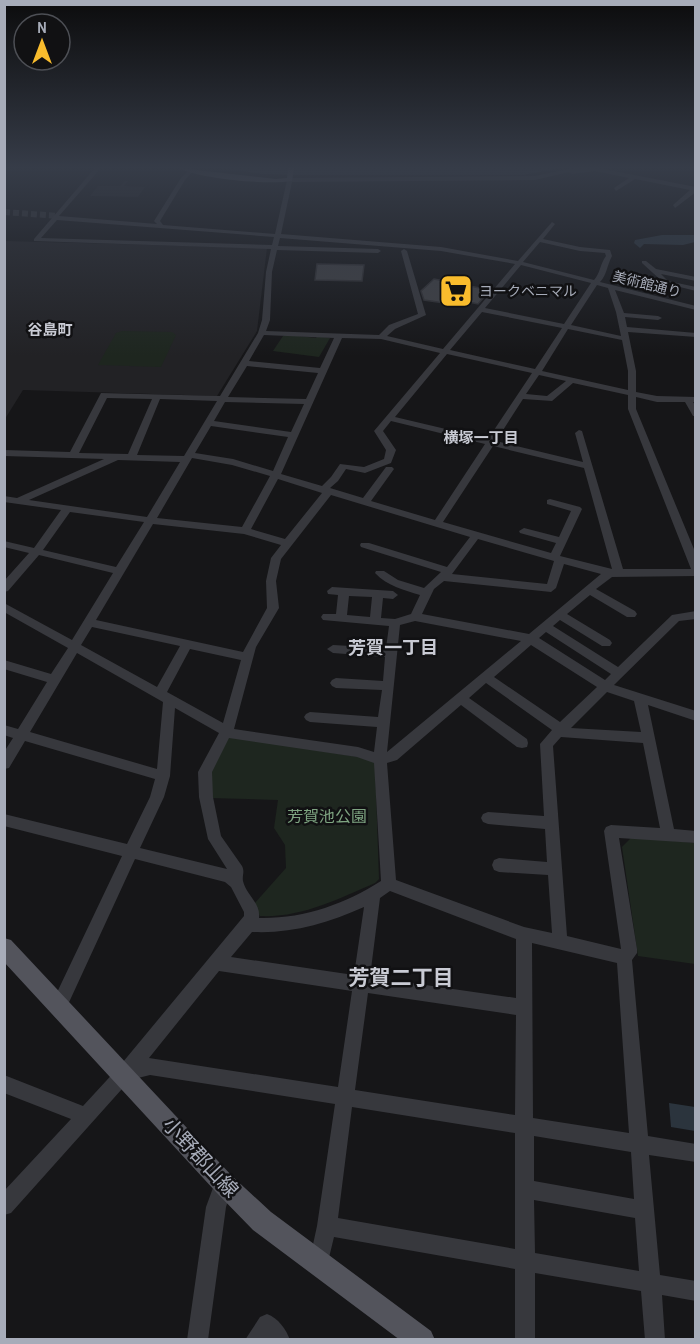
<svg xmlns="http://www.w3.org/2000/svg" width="700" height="1344" font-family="'Archivo Narrow','Noto Sans JP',sans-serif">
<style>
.built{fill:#222225}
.green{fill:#1e261f}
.water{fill:#2b343d}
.building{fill:#404145;stroke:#303034;stroke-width:1.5}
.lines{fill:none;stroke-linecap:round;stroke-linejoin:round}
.minor-tunnel{stroke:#333438;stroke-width:6;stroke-dasharray:6 3;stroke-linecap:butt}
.minor{fill:#37383d;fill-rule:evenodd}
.major{fill:#53545c;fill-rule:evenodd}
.labels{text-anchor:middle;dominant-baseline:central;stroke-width:5;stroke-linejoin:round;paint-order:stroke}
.far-street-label{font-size:14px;fill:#a7acb9;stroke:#111113}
.far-poi-label{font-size:14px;fill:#a7acb9;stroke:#111113;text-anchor:start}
.far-neighbourhood-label{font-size:15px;font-weight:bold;fill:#c9cbd4;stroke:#111113}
.park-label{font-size:16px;fill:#7ea481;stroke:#111113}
.neighbourhood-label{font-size:18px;font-weight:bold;fill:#c9cbd4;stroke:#111113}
.near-street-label{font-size:20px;fill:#a7acb9;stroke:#111113}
.near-neighbourhood-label{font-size:21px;font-weight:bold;fill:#c9cbd4;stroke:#111113}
</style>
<rect width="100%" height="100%" fill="#161618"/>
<g class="built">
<polygon points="125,181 128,181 124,186 145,187 138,197 90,196 98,186 120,186"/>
<polygon points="5,241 267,248 257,331 217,396 23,390 5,419"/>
</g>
<g class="green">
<polygon points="122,331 172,332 176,335 161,367 98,365 116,333"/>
<polygon points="290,335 316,338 317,336 330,338 319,357 273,351 283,336"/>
<path d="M226 736 371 759 375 764 379 879 375 883C338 899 301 918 260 916L254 904 286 868 285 845 274 828 278 800 210 798 206 782Z"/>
<polygon points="632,837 695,843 695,964 638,956 622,847"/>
</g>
<g class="water">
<polygon points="223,168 560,168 523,175 300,175 262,174"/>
<polygon points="662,235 695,235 695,242 683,245 644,244 640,248 634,243 635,240"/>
<polygon points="669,1103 695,1107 695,1131 671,1127"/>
</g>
<g class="building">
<polygon points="317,264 364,265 362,281 315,280"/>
<polygon points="434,279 490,290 478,304 464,301 461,304 453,303 451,304 424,300 421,291"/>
</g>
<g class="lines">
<polyline class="minor-tunnel" points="4,212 59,216"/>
<g class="minor">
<path d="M95 168H101L59 216 157 224 154 221 181 178 191 168 194 170 185 180 160 221 163 225 275 234 287 180 290 178 535 176 573 168H598L696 187V192L675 208 673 205 690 190 635 179 616 191 614 188 629 178 595 171 572 174 569 172 535 180 292 182 281 234 441 247 518 261 552 222 555 224 543 239 580 247 610 250 612 256C607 265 607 275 600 282L696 306V310L615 290 624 313 658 316 662 318 658 320 625 317 627 327 696 333V337L628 332 636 371V392L657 396 696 397V402H693L696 406V416H693L685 402H657L636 397V409L696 554V576L612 577 596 589 635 611 637 614 635 617H627L590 595 567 614 610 640 612 643 610 646H602L560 620 553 626 618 667 672 615 696 611V619L679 621 614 685 696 711V721L648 705 674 829 696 831V843L619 838 637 949V953L632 960 648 1136 696 1144V1162L649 1155 660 1275 696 1281V1301L662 1295 665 1340H645L641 1291 535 1273V1340H515V1269L334 1237 326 1270 319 1273 312 1270 309 1263 317 1226 335 1104 150 1075 130 1080 11 1213 4 1215V1191L71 1119 4 1093V1075L83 1106 118 1068 244 916V912L231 887 225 882 135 859 65 1011 59 1013 53 1011 51 1005 122 856 4 826V814L127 844 150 797 155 779 25 741 9 768 4 769V752L13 738 4 735V725L18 729 47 682 4 669V660L51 674 68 648 4 612V603L72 640 113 573 39 555 8 591 4 592V581L29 553 4 547V541L34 548 61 510 4 502V496L17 498 104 459 4 456V450L70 452 101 393 220 396 258 333 262 320 266 272 271 249 34 241V239ZM57 220 274 237 272 245 41 238ZM280 238 441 251 515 264 443 349 387 336 395 329 426 315 407 251 404 249 401 251 418 314 389 325 379 335 266 331 270 320 272 272 277 250 378 253 381 251 378 249 278 246ZM540 242 580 251 605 253 606 256C600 264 600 274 594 280L523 262ZM521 265 591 283 564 324 485 308ZM597 285 608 288 616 312 621 336 571 325ZM482 312 562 328 535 369 450 350ZM568 329 622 340 628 371V390L542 371ZM264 335 334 338 320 368 249 361ZM342 338 381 339 440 353 374 431 386 450 384 459 364 467 340 464 331 477 322 486 281 474ZM447 354 532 373 488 439 395 417ZM247 366 318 373 306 399 228 397ZM539 375 566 381 547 396 526 394ZM573 383 628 395V409L691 569H623L582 431 579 430 575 433 583 462 496 441 523 399 552 401ZM107 398 152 399 128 454 79 453ZM160 399 217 401 184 456 137 455ZM225 402 304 404 291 432 214 421ZM391 421 485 444 435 520 371 501 394 469 392 467H386L363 498 330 488 338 481 346 469 365 473 391 463 396 450 383 431ZM211 426 288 437 273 471 233 459 195 453ZM493 446 584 468 612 569 560 556 582 509 580 507 550 499 547 500V504L571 511 559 537 524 528 519 531 520 533 556 543 551 553 443 522ZM192 458 232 465 270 476 242 527 157 518ZM118 460 180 462 147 517 29 500ZM278 479 322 493 285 539 251 529ZM331 495 470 537 447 567 369 543H361L360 545 361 547 441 572 424 588 398 580 384 571H376L375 573C387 586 404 590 420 595L411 614 395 619 381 618 383 598 393 599 398 595 393 591 332 587 327 591 328 594 338 595 336 614H323L321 617 323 620 389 626 386 648 333 645 327 649 333 653 385 657 383 681 336 678 332 680 330 683 332 686 336 688 382 690 378 717 310 712 306 714 304 717 306 720 310 722 377 727 374 752 358 747 234 729 256 647 279 608 276 581 281 559ZM70 512 144 522 116 567 43 550ZM153 524 244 534 281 545 271 558 266 581 267 608 243 652 96 620ZM478 539 554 561 547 584 452 574ZM564 564 601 574 529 634 422 614 434 589 444 581 551 592 556 588ZM349 596 372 597 370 617 347 615ZM415 621 521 641 387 752 400 625ZM92 627 180 646 157 687 81 645ZM546 632 611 674 605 680 539 638ZM531 645 597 687 560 722 494 677ZM190 649 241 660 223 723 167 692ZM77 653 163 702 157 769 30 732ZM486 683 552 730 540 744 544 816 488 812 483 814 481 818 483 822 488 824 545 829 547 862 499 858 494 860 492 865 494 870 499 872 548 875 552 933 524 927 396 880 387 763 397 760 461 705 517 747 522 748 527 747 528 743 527 739 469 698ZM607 692 634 701 641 732 571 728ZM175 708 219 733 198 772 199 797 208 839 227 869 140 848 164 797 170 776ZM561 737 643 743 660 828 611 825 606 827 604 831 621 949 567 936 553 746ZM229 738 357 757 374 763 381 881C345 904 303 919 259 918 261 903 246 895 243 881 242 875 245 872 242 866L221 836 213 797 212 772ZM390 891 516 939V998L370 977 380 898ZM364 907 354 975 231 957 252 932C291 934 328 923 364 907ZM532 943 617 963 629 1133 533 1118ZM219 971 352 991 338 1087 149 1058ZM368 993 516 1015 515 1115 355 1090ZM352 1107 515 1133V1249L338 1218ZM534 1136 631 1152 634 1199 534 1181ZM534 1200 635 1218 639 1271 535 1253Z"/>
<polygon points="642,261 646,261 656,269 696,277 696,281 661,274 668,281 696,287 696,291 664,283 642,263"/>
<polygon points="224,1175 231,1177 233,1184 226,1207 208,1340 187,1340 206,1207 217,1177"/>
<path d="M267 1314C278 1318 286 1329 290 1340H245L260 1317Z"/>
</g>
<g class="major">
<path d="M179 168 276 179 287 178 288 168H294L292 181C267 185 200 179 179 168Z"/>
<polygon points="4,938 11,940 232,1176 271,1212 431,1331 435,1340 400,1340 253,1230 216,1192 4,962"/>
</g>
</g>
<linearGradient id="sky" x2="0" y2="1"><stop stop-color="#0c0c0d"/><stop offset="0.47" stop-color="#363c48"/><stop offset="1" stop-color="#363c48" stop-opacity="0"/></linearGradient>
<rect width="700" height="356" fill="url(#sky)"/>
<defs>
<g id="supermarket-square" transform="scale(1.725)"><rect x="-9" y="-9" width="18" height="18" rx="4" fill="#f9bc2d" stroke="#111113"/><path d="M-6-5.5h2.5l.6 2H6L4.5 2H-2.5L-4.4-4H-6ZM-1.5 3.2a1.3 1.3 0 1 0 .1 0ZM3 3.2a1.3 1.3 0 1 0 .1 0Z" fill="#111"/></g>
</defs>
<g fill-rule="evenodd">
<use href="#supermarket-square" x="456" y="291"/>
</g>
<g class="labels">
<g class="far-street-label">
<text transform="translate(647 284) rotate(14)">美術館通り</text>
</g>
<g class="far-poi-label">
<text x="479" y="291">ヨークベニマル</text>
</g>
<g class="far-neighbourhood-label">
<text x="50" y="329">谷島町</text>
<text x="481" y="437">横塚一丁目</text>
</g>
<g class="park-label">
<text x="327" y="816">芳賀池公園</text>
</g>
<g class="neighbourhood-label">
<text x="393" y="647">芳賀一丁目</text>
</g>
<g class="near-street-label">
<text transform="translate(201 1157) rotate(47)">小野郡山線</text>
</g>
<g class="near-neighbourhood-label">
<text x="401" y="977">芳賀二丁目</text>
</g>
</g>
<rect width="700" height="1344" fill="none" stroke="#a7acb9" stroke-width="12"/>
<g transform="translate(42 42)"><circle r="28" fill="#111113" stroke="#4d4f55" stroke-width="1.5"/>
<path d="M0-4.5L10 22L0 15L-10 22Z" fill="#f9bc2d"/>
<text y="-9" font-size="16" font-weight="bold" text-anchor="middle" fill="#a7acb9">N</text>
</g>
</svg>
